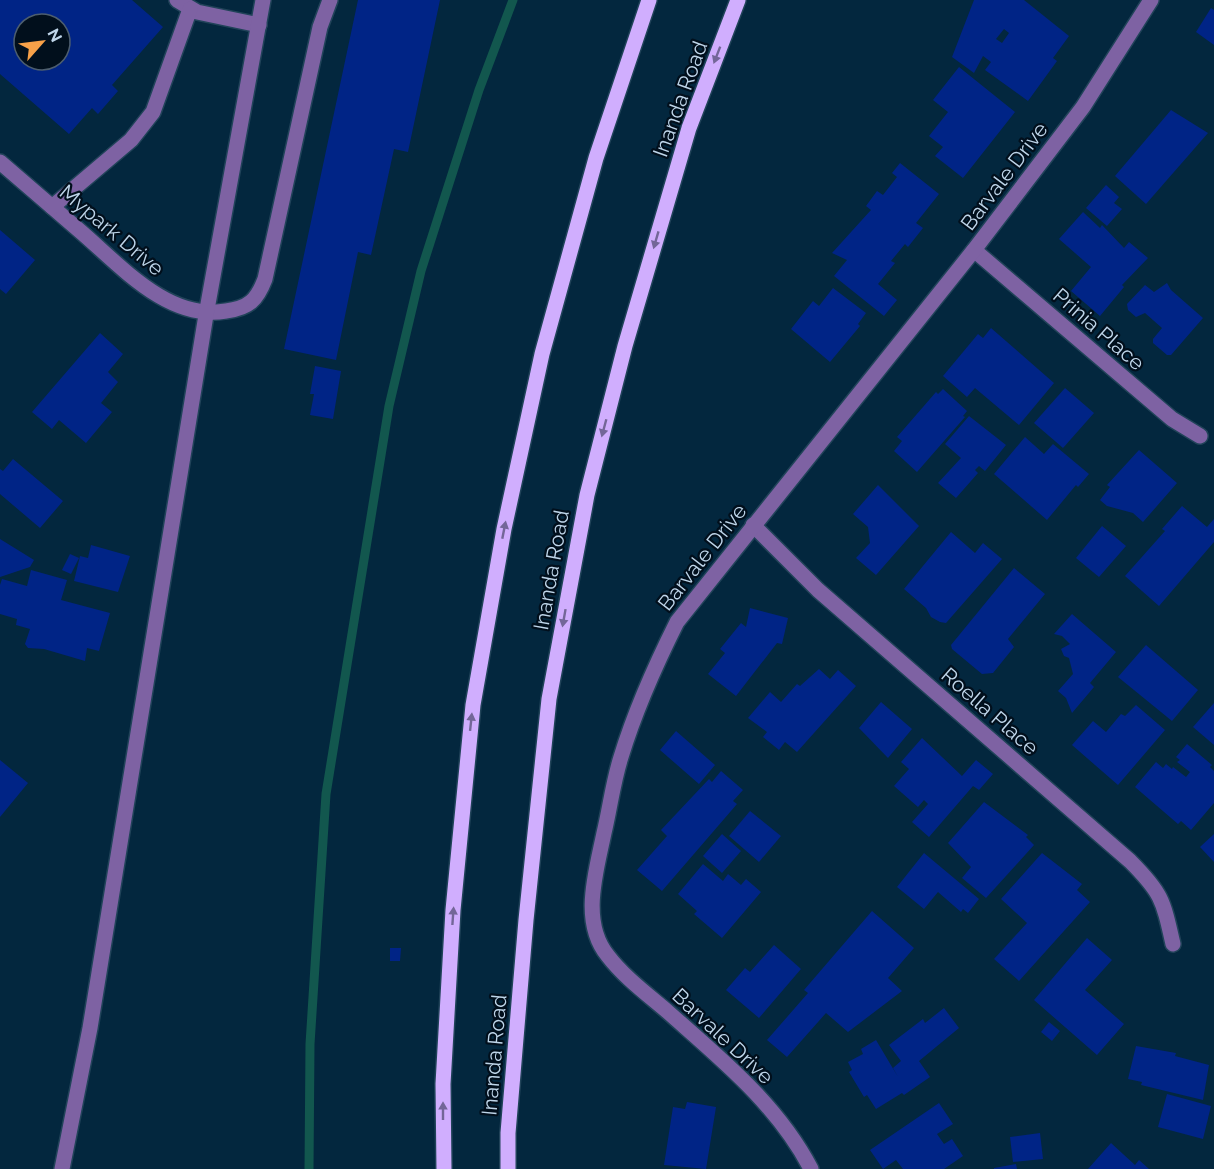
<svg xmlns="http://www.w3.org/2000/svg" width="1214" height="1169" font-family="Raleway,sans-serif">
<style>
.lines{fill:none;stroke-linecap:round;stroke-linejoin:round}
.stream{stroke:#12574e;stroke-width:9}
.building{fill:#002486;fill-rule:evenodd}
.minor-casing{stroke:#214359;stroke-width:18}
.major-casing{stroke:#214359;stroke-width:18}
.minor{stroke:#7e62a3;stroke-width:15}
.major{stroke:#d0aefe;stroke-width:15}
.oneway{fill:#736698}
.labels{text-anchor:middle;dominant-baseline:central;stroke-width:4.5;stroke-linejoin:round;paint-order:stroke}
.street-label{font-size:21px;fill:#bed5e9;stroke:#010f1c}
</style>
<rect width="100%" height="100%" fill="#03273e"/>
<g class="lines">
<polyline class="stream" points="309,1169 310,1044 326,794 389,406 421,271 479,90 513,0"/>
</g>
<g class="building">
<path d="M0 0H132L163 27 112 85 118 91 98 114 92 108 69 134 0 74ZM24 24H60V60H24Z"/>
<polygon points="358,0 440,0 408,152 394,149 371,255 358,252 336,360 284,349"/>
<path d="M974 0H1024L1069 36 1053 58 1057 61 1028 101 985 70 991 62 983 56 974 73 952 57ZM1004 29 1009 33 1002 43 996 39Z"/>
<polygon points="1211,8 1214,10 1214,45 1196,32"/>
<polygon points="959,67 1015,112 963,178 935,156 943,147 929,136 948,112 933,100"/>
<polygon points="1171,110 1208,133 1146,204 1115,176"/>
<polygon points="900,163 939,194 916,223 923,228 908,247 905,244 891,261 895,263 878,284 897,300 884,316 834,276 847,260 832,253 871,210 866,206 877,191 883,195 897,177 892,173"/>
<polygon points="1106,185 1119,197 1114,203 1122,209 1107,226 1086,208"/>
<polygon points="1083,212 1100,228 1102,225 1124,248 1129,242 1148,258 1122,285 1124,287 1100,316 1071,291 1091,267 1059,239"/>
<polygon points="0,230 35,260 6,294 0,289"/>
<polygon points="1167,283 1171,290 1203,318 1171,355 1167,355 1153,343 1153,339 1162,328 1145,313 1136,317 1128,310 1127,304 1145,285 1154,292"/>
<polygon points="833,288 866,313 858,324 860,326 830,362 791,329 813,301 819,306"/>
<polygon points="991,328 1054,383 1019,425 975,388 967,397 943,376 978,334 983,338"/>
<polygon points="100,333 123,354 108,372 118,382 101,403 112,412 86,443 59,420 52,429 32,412"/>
<polygon points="315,366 341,371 333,419 310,415 314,394 310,394"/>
<polygon points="1065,388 1094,413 1063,448 1034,423"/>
<polygon points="943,389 967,411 963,416 965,417 917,472 894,451 902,441 897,437 936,392 938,394"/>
<polygon points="969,416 1006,445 985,471 979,466 975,470 978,473 956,498 938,483 961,458 945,444"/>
<polygon points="1025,437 1044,454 1053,444 1089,474 1078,487 1076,485 1047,520 994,474"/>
<polygon points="1139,450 1177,483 1143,522 1133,513 1107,506 1100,500 1110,487 1107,485"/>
<polygon points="13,459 63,501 40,528 0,494 0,469 3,471"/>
<polygon points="878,485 919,526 876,575 856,558 870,543 868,527 853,514"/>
<polygon points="1182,506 1207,527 1214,519 1214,542 1159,606 1125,576 1165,531 1162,529"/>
<polygon points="1102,526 1126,546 1099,577 1076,558"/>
<polygon points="951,532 975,553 983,543 1002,559 946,623 940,622 931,617 926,608 904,589"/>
<polygon points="0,539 34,560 30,567 0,577"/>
<polygon points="91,545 130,556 118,592 74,581 80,556 88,558"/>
<polygon points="70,554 79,558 71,574 62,570"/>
<polygon points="1014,568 1045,594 1008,639 1014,647 993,673 982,674 952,649 951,645"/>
<polygon points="31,570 67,580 61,600 110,613 99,651 87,648 85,661 44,649 28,648 25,644 30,629 16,625 17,619 0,614 0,585 2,579 27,586"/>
<polygon points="750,608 788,618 782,644 777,643 736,696 708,674 725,653 720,649 741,623 746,627"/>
<polygon points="1072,614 1116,652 1090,683 1094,687 1072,713 1066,698 1058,691 1073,674 1069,658 1064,656 1061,649 1070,644 1062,636 1054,634"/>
<polygon points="1146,645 1198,690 1172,721 1118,677"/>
<polygon points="819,669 830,679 838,670 856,686 797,752 785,742 779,750 763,737 767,732 748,718 770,692 781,702 797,684 800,686"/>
<polygon points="881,702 912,729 888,758 859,728"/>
<polygon points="1214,703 1214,745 1193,727"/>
<polygon points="1136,705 1165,730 1118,785 1072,745 1093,721 1106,732 1121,714 1125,716"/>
<polygon points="676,731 715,765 699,784 660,750"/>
<polygon points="922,738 962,776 976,760 993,774 979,790 973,786 929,837 912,822 928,804 924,800 918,807 894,786 909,769 901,762"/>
<polygon points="1187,744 1212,765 1210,767 1214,771 1214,803 1191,830 1181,821 1178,824 1135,787 1156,762 1163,768 1166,764 1172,769 1173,767 1186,777 1190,772 1177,762 1180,760 1176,757"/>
<polygon points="0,760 28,783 0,817"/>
<polygon points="721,771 743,790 733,801 737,804 662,891 637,870 667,836 661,830 709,779 712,782"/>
<polygon points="984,802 1028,835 1026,837 1034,845 986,898 962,878 971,867 948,843"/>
<polygon points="750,811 781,836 759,862 729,836"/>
<polygon points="722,834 741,851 722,873 703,856"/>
<polygon points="1214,834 1214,862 1200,847"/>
<polygon points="924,853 979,899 968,913 963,909 961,912 938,892 924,909 897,887"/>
<polygon points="1042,853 1082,884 1077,890 1090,902 1019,981 994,959 1027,923 1001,899"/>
<polygon points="703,864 723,881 728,874 741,885 746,879 761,892 722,938 694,914 697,911 678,894"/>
<polygon points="872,911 914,948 888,978 902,991 848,1032 826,1013 787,1057 767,1040 808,993 804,990"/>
<polygon points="1087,938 1112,960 1085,990 1124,1024 1097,1055 1034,1000"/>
<polygon points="774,945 801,969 759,1018 726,990 745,968 750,972"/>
<polygon points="390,948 401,948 400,961 390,961"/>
<polygon points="944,1008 959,1028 919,1061 930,1077 904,1095 902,1093 876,1109 867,1095 864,1097 849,1072 852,1070 848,1062 863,1054 861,1049 876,1040 898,1077 893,1068 901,1061 889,1045 923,1019 925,1023"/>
<polygon points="1049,1022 1060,1031 1052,1041 1041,1032"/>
<polygon points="1136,1046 1176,1053 1175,1056 1209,1065 1203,1100 1141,1085 1142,1082 1128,1079"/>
<polygon points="1167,1094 1211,1106 1203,1139 1158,1127"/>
<polygon points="687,1102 716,1107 706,1169 664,1165 673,1107 685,1109"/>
<polygon points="939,1103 953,1124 937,1134 944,1144 952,1139 963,1156 944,1169 903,1169 896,1160 883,1169 870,1150"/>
<polygon points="1040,1133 1043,1159 1013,1162 1010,1137"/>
<polygon points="1111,1143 1135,1165 1139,1160 1149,1169 1088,1169"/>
<polygon points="1016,1164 1017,1169 994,1169 994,1168"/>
</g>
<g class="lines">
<g class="minor-casing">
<g id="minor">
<polyline points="177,0 197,12 259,25"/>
<path d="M0 162C27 185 53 208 80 231 121 266 168 321 226 311 249 308 257 300 265 279L320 27 330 0"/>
<polyline points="52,207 131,140 153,112 190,9"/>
<polyline points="974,250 1172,419 1200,436"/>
<path d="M753 525 818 590 1130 861C1162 893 1163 900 1173 944"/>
<polyline points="62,1169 90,1028 206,315 263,0"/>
<path d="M811 1169C778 1105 721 1059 668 1012 647 994 624 977 608 956 580 922 596 872 604 833 610 808 613 782 621 757 635 711 655 666 677 622L974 250 1083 107 1151 0"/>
</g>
</g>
<g class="major-casing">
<g id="major">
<polyline points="444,1169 443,1084 453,910 473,705 504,529 542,354 596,158 649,0"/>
<polyline points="508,1169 508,1133 526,920 549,699 587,495 625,346 689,128 738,0"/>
</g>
</g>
<use href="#minor" class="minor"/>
<use href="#major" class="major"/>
</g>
<defs><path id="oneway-solid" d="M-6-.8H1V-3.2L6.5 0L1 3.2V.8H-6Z" transform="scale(1.5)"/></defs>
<g class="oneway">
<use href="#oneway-solid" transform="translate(717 55) rotate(111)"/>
<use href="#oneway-solid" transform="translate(656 240) rotate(106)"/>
<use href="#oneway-solid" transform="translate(604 428) rotate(105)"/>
<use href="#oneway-solid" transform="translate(504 530) rotate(-79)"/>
<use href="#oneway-solid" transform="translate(564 618) rotate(100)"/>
<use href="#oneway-solid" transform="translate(471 722) rotate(-84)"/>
<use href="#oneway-solid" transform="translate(453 916) rotate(-86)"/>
<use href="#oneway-solid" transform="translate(443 1111) rotate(-90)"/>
</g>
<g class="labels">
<g class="street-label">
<text transform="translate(680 99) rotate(-70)">Inanda Road</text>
<text transform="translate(1004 176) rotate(-53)">Barvale Drive</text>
<text transform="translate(112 230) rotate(40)">Mypark Drive</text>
<text transform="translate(1099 329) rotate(41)">Prinia Place</text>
<text transform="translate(702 557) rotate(-52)">Barvale Drive</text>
<text transform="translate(551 570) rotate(-80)">Inanda Road</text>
<text transform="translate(990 711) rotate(41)">Roella Place</text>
<text transform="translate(723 1036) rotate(43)">Barvale Drive</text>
<text transform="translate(494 1055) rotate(-85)">Inanda Road</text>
</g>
</g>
<g transform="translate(42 42) rotate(62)"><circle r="28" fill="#010f1c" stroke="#4d5e6e" stroke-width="1.5"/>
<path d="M0-4.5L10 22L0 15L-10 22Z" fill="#f7a149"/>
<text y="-9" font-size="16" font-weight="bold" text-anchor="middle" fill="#bed5e9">N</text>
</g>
</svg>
